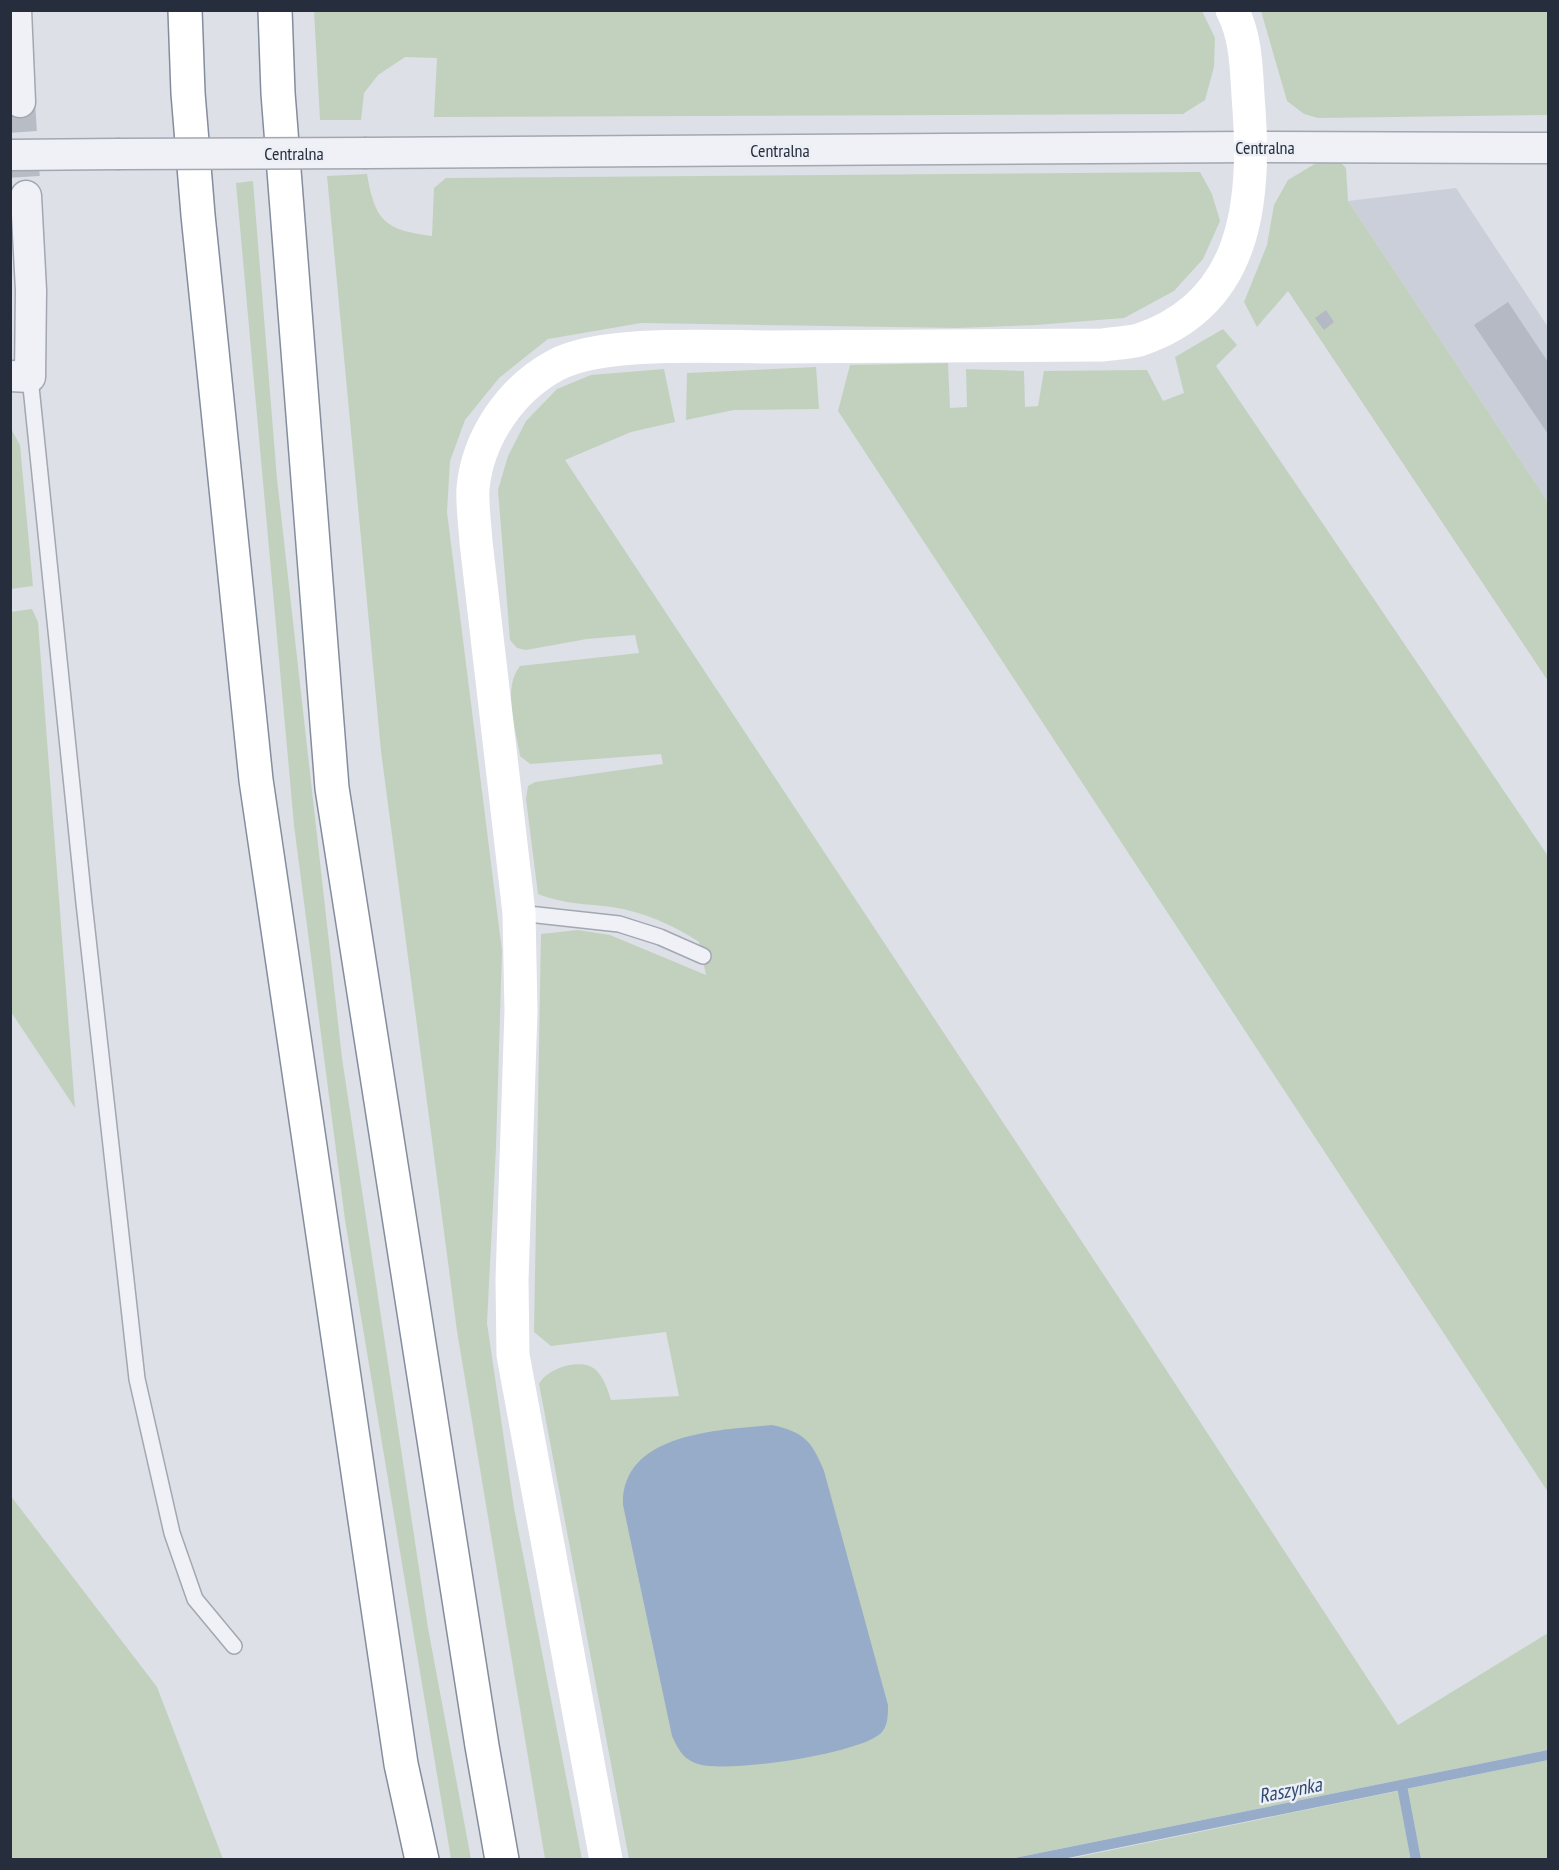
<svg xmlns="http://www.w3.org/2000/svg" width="1559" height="1870" font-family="'PT Sans Narrow',sans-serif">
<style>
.built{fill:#cbcfd9}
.green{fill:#c2d1be}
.water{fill:#97acc9}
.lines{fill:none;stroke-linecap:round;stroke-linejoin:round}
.stream{stroke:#97acc9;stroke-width:10}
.building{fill:#b4b9c4}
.street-tunnel{stroke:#b8bcc5;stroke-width:30;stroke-dasharray:30 15;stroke-linecap:butt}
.lane-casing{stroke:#a2a7b1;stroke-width:18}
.street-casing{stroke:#a2a7b1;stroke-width:33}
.highway-casing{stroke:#848d9e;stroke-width:36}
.lane{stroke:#f0f1f6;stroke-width:15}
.street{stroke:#f0f1f6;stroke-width:30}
.secondary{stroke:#fff;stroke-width:33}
.highway{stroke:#fff;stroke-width:33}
.street-bridge-casing{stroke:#a2a7b1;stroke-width:33;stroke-linecap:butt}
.street-bridge{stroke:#f0f1f6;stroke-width:30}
.labels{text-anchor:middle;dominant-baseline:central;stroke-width:5;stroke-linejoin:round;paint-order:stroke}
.street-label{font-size:18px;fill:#262e3e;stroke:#eceff5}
.water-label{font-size:20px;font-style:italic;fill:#2f4a73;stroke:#eceff5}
</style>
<rect width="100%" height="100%" fill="#dde0e7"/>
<polygon class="built" points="1456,188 1548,327 1548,502 1348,201"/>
<g class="green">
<polygon points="314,11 1202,11 1215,38 1214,67 1205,100 1183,114 434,117 437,58 405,57 378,75 364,93 361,120 320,120"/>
<polygon points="1261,11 1546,11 1548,15 1548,115 1318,118 1304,114 1287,101"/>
<polygon points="1338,160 1346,168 1348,201 1548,502 1548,681 1288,291 1257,327 1244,302 1267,245 1274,205 1288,180 1318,162"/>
<path d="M1200 172 1212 194 1220 221 1203 259 1174 291 1124 318 1036 325 958 328 641 323 548 339 499 378 465 420 450 461 447 512 502 951 496 1147 487 1323 514 1508 582 1859H545L457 1331 381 751 327 176 367 174C375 221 385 230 432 236L434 188 446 178Z"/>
<polygon points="253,181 277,479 342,1058 428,1628 471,1859 451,1859 345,1220 294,825 236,183"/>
<polygon points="1223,329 1237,345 1216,366 1548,856 1548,1492 838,411 850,365 948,363 950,408 967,407 966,369 1024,371 1025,407 1038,406 1044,371 1147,370 1163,401 1184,393 1175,357"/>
<polygon points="816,367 819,409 734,410 686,420 687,373"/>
<path d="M664 369 675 422 631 432 565 460 1129 1313 1398 1725 1548 1633V1750L1010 1859H629L539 1384C547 1368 582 1357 596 1370 604 1378 608 1390 611 1400L679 1396 666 1332 551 1346 534 1332 541 934 578 930 610 935 706 975 699 942C673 925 644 912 612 907 588 904 562 904 538 894L526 799 528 786 535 782 663 764 661 754 530 764 520 756C516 730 502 688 520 666L639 653 635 635 587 639 526 650 517 648 510 640 498 490 508 456 526 421 557 389 591 375Z"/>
<polygon points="10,427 20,445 33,586 11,589"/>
<polygon points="32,609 38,622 75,1108 11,1012 11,612"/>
<polygon points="10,1495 157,1687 223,1859 11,1859"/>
<polygon points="1548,1760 1548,1859 1063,1860"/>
</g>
<g class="water">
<path d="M772 1425C804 1432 812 1441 824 1471L888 1705C888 1715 888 1727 880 1734 857 1754 722 1775 695 1763 682 1758 677 1747 672 1736L623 1505C621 1433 718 1430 772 1425Z"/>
<polygon points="1548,1750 1548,1760 1063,1859 1010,1859"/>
</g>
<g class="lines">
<polyline class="stream" points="1402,1786 1416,1860"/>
</g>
<g class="building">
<polygon points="1508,302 1548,362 1548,434 1474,325"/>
<polygon points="1326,310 1334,322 1324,330 1315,318"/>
</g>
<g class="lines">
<polyline class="street-tunnel" points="20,102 26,196"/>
<g class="lane-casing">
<g id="lane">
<polyline points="30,377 84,903 137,1379 172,1533 195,1599 234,1646"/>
<polyline points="519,913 619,924 660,937 703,956"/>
</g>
</g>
<g class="street-casing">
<g id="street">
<polyline points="16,10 20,102"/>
<polyline points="367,153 1251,147 1548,148"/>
<polyline points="10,155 117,154"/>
<polyline points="10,376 30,377 31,290 26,196"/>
</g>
</g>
<g class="highway-casing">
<g id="highway">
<polyline points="185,10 188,93 198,215 256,780 401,1764 422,1860"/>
<polyline points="275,10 278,93 332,788 482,1746 502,1860"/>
</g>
</g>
<use href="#lane" class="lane"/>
<use href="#street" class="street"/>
<path class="secondary" d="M606 1860 513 1355 512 1280 521 1011 519 913 476 542C475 525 472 506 473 488 478 437 511 389 556 365 603 340 716 347 772 347 882 347 992 346 1103 345 1114 343 1128 343 1139 340 1245 305 1256 205 1249 109 1246 76 1248 40 1232 10"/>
<use href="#highway" class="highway"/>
<g class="street-bridge-casing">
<polyline id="street-bridge" points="117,154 367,153"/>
</g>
<use href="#street-bridge" class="street-bridge"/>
</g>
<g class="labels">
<g class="street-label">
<text x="1265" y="147">Centralna</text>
<text x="780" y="150">Centralna</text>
<text x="294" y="153">Centralna</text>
</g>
<g class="water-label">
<text transform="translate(1290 1790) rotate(-11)">Raszynka</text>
</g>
</g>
<rect width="1559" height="1870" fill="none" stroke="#262e3e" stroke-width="24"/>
</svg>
